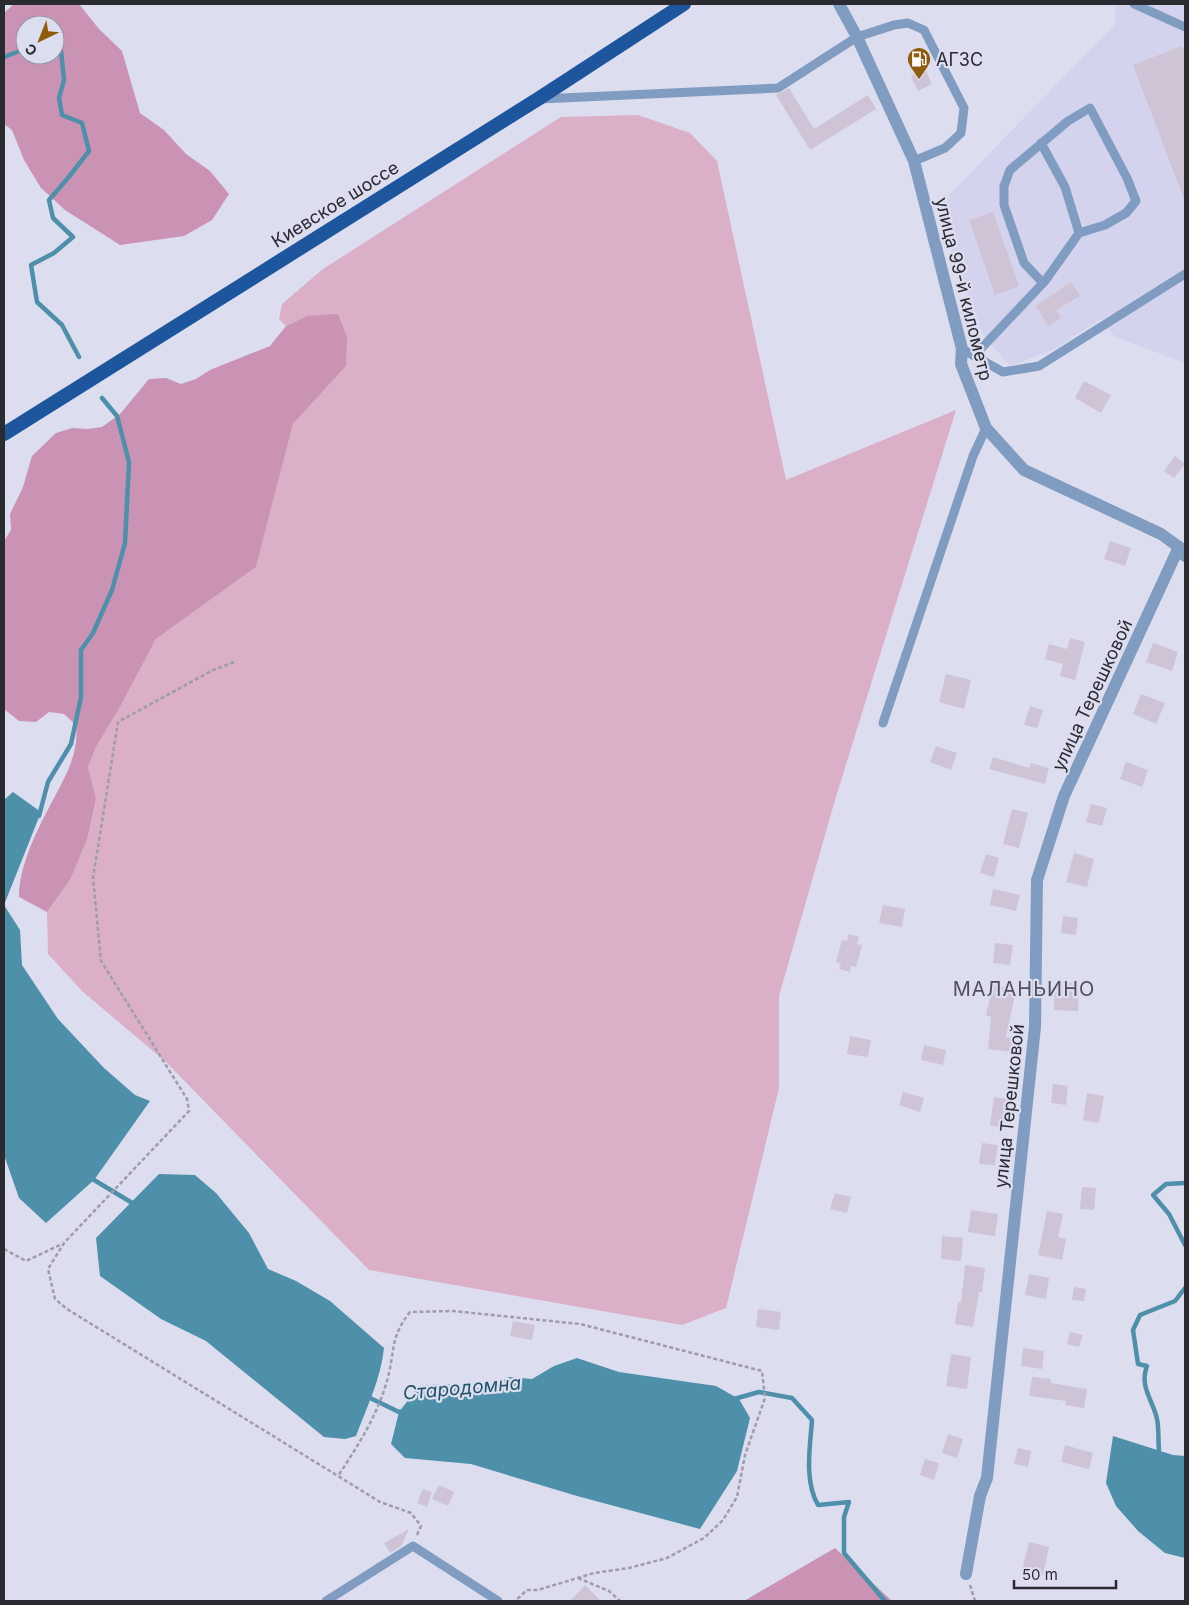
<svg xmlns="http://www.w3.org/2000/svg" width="1189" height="1605" font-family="Inter,sans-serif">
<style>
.built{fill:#d3d3ee}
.green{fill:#daafc7}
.forest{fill:#ca93b3;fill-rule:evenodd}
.water{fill:#4e8faa}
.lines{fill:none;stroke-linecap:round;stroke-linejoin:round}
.stream{stroke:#4e8faa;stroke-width:4.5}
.building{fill:#cfc4d5}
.path{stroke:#9d9dab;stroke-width:2.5;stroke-dasharray:4 2.5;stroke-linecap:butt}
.service{stroke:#819cc1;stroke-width:9}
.minor{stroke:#819cc1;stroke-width:12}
.trunk{stroke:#1d569d;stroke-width:14}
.labels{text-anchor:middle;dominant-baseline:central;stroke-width:4.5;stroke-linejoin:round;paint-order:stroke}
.poi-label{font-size:18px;fill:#2a2a31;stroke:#ddddf0;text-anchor:start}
.street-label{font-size:18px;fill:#2a2a31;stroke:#ddddf0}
.water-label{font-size:19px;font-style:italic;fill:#1f5469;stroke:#ddddf0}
.quarter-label{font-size:20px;letter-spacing:1px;fill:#4f4f5e;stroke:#ddddf0}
</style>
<rect width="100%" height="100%" fill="#ddddf0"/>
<polygon class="built" points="1115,4 1185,4 1185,363 1115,337 1101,319 1053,350 1010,366 983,335 969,301 944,226 949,195 1115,24"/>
<polygon class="green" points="638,115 690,133 717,161 786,480 956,410 835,800 779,996 779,1088 726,1308 682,1325 369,1270 166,1062 82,991 48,954 47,912 70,880 96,798 88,767 96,747 120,707 156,639 256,567 293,424 346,366 307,316 286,326 279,319 282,304 323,269 561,117"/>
<g class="forest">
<path d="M14 4H79L99 29 122 51 140 113 164 130 186 154 210 171 229 194 212 220 184 236 120 245 65 210 41 188 24 160 12 130 4 124V13ZM25 25H55V55H25Z"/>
<path d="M338 314 347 337 346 366 293 424 256 567 156 639 120 707 96 747 88 767 96 798 87 839 70 880 47 912 19 897C19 865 38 828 53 800 66 775 79 754 76 725L64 714 49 712 36 722 19 721 4 709V541L11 530 10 514 23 487 32 456 56 433 72 428 87 429 102 427 120 414 149 379 166 378 181 384 196 379 210 370 270 346 286 326 307 316Z"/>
<polygon points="835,1548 892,1601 744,1601"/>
</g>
<g class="water">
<polygon points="13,792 41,812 4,905 20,930 22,965 58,1019 104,1068 135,1095 150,1101 94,1180 46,1223 19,1198 4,1155 4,800"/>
<path d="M159 1174 195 1175 216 1193 249 1233 268 1269 296 1281 330 1301 384 1348C381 1378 367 1407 356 1436L345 1439 324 1437 206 1341 161 1319 100 1276 96 1238Z"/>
<polygon points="577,1358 619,1372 716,1386 739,1399 750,1418 737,1471 700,1529 577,1496 471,1464 405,1458 391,1444 399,1412 419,1386 444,1384 486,1389 509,1377 532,1379 554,1366"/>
<polygon points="1113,1436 1173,1455 1185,1456 1185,1558 1165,1553 1138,1531 1116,1506 1106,1483"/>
</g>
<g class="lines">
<g class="stream">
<polyline points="55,50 61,51 64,80 59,98 62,115 82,123 89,151 68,178 49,200 53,218 73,237 54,253 31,265 37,302 62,325 79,357"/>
<polyline points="4,57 25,49"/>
<polyline points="39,816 48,782 71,744 81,697 81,650 93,633 112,590 125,543 129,462 117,416 102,398"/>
<polyline points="91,1175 94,1180 134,1204"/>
<polyline points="1185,1183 1166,1184 1153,1195 1169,1214 1185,1245"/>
<polyline points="366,1396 399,1412 405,1411"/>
<path d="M734 1399 759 1392 792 1398 812 1420C810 1448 804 1480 818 1505L849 1502 844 1517V1553L885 1601"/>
<path d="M1159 1450C1158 1440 1159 1428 1157 1419 1153 1400 1139 1387 1147 1366L1138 1364 1133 1330 1140 1315 1175 1301 1185 1288"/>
</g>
</g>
<g class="building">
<polygon points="1182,46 1185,53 1184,199 1133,65"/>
<polygon points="925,69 932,84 918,91 911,76"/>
<polygon points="789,88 814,129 868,95 876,109 810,150 776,95"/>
<polygon points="993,212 1019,286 995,295 969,220"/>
<polygon points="1071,282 1080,296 1056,310 1061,318 1048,326 1036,306"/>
<polygon points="1084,381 1111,395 1101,413 1075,398"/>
<polygon points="1175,456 1185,464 1174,478 1164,471"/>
<polygon points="1110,541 1131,548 1125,566 1104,559"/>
<polygon points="1070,638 1085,642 1075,680 1060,676 1063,664 1045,659 1049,644 1067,649"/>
<polygon points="1153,643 1178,652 1172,671 1146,662"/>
<polygon points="946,674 971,680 964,709 939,702"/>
<polygon points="1141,694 1165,703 1156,724 1133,714"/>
<polygon points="1030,706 1043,710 1037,728 1024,725"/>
<polygon points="936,746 957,753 951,770 930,762"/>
<polygon points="993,757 1029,768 1031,763 1049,768 1045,784 989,769"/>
<polygon points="1126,762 1148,770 1142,787 1120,779"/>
<polygon points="1091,804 1107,808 1102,826 1086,822"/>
<polygon points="1012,809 1028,813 1019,848 1003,844"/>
<polygon points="1074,853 1094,859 1087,887 1066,882"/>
<polygon points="986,854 999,858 994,877 980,873"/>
<polygon points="993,889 1020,895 1016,911 990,905"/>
<polygon points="883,905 905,909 902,927 879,923"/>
<polygon points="1063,916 1078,918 1076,935 1061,933"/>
<polygon points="848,934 859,937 857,944 862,945 856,967 851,966 850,972 839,969 841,964 836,962 842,940 847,941"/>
<polygon points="995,943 1013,945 1010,965 993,963"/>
<polygon points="1055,982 1079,983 1078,1011 1054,1010"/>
<polygon points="993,985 1016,990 1006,1037 1014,1038 1013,1052 988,1049 991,1017 986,1015"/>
<polygon points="850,1036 871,1040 868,1057 847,1054"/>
<polygon points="924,1045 946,1050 943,1065 921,1060"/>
<polygon points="1053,1084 1068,1086 1066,1105 1051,1103"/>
<polygon points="903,1092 924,1098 920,1112 899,1105"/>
<polygon points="1087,1093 1104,1096 1099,1123 1083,1120"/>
<polygon points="994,1097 1007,1099 1004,1127 990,1126"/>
<polygon points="982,1143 998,1145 995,1165 979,1164"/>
<polygon points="1082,1187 1096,1188 1094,1210 1080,1209"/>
<polygon points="835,1193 851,1197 847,1213 830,1209"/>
<polygon points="971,1210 998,1214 995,1236 968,1232"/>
<polygon points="1047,1211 1063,1214 1058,1237 1066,1239 1062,1260 1038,1255"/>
<polygon points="942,1236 963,1238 961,1261 941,1259"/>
<polygon points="965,1265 985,1268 982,1292 979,1292 973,1327 955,1324 958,1302 961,1303"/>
<polygon points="1029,1274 1049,1278 1046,1299 1025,1295"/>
<polygon points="1074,1287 1086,1289 1084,1301 1072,1300"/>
<polygon points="758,1309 781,1312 779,1330 756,1327"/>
<polygon points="513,1321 535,1325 532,1340 510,1336"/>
<polygon points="1070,1332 1083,1335 1079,1347 1067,1344"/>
<polygon points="1023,1348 1044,1351 1042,1369 1021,1366"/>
<polygon points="951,1354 971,1357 967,1389 946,1386"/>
<polygon points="1032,1377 1051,1379 1051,1383 1087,1389 1084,1408 1065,1405 1066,1401 1029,1396"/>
<polygon points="948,1434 963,1439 957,1458 942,1453"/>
<polygon points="1065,1445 1093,1453 1089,1469 1061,1462"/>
<polygon points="1018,1448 1031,1451 1028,1467 1014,1464"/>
<polygon points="925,1459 939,1463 934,1480 920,1475"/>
<polygon points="439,1485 454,1492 448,1506 432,1499"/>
<polygon points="423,1489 432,1492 427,1507 417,1503"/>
<polygon points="409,1529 401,1546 390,1553 384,1543"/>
<polygon points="1029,1542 1049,1547 1043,1575 1022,1570"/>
<polygon points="585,1585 601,1601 570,1601"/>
</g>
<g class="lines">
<g class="path">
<polyline points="234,662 213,670 118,722 93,878 101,961 187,1099 189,1111 64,1243 48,1269 55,1299 67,1309 338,1476"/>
<polyline points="4,1249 26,1261 62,1244"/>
<path d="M417 1535 421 1526 411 1513 380 1502 338 1476C357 1447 376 1418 386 1384 396 1353 388 1340 410 1312L453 1311 580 1324 762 1371 765 1398 745 1455 737 1497 723 1520 704 1538 667 1558 629 1568 594 1573 538 1590H527L515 1601"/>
<polyline points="578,1578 609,1591 620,1601"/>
<polyline points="970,1585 975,1601"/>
</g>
<g class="service">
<polyline points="1134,4 1185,27"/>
<polyline points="540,99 778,88 857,37 894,25 908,23 924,30 964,108 961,133 945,148 914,161"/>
<polyline points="1041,143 1065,187 1079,233"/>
<polyline points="962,349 1003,372 1039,366 1185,274"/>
<polyline points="974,356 1045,281 1079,233 1105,225 1126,213 1136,201 1127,178 1090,108 1068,121 1010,170 1004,186 1004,205 1024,263 1043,283"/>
<polyline points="883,723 973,456 986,428"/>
<polyline points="326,1601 413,1546 498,1601"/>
</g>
<g class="minor">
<polyline points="839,4 857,37 914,161 962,349 961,364 986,428 1024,470 1161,534 1179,547 1185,556"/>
<polyline points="966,1574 980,1496 987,1478 1035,1027 1037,880 1064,796 1179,547"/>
</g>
<polyline class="trunk" points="4,434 538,99 684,4"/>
</g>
<defs>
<g id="fuel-pin" transform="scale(1.25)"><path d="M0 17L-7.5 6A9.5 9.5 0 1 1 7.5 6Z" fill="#8f5c0b" stroke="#ddddf0"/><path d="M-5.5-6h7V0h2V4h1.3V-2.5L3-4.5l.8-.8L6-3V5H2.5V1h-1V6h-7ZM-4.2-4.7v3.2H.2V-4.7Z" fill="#fff"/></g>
</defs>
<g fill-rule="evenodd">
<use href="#fuel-pin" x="919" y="59"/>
</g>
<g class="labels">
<g class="poi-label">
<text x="936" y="59">АГЗС</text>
</g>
<g class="street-label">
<text transform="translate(335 204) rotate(-32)">Киевское шоссе</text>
<text transform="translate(964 289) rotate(76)">улица 99-й километр</text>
<text transform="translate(1092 695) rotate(-65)">улица Терешковой</text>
<text transform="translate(1009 1106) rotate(-84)">улица Терешковой</text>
</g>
<g class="water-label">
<text transform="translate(462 1388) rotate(-5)">Стародомна</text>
</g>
<g class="quarter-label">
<text x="1024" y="989">МАЛАНЬИНО</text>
</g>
</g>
<rect width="1189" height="1605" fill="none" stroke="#2a2a31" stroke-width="10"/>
<g transform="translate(40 40) rotate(223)"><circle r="24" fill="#ddddf0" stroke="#9595a4"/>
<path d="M0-4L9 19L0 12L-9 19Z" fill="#8f5c0b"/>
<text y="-8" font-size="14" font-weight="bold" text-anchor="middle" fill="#2a2a31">С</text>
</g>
<path d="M1014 1580v8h102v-8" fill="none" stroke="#2a2a31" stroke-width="2.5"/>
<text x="1022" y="1580" font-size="15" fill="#2a2a31" stroke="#ddddf0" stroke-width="4" paint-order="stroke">50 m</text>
</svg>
